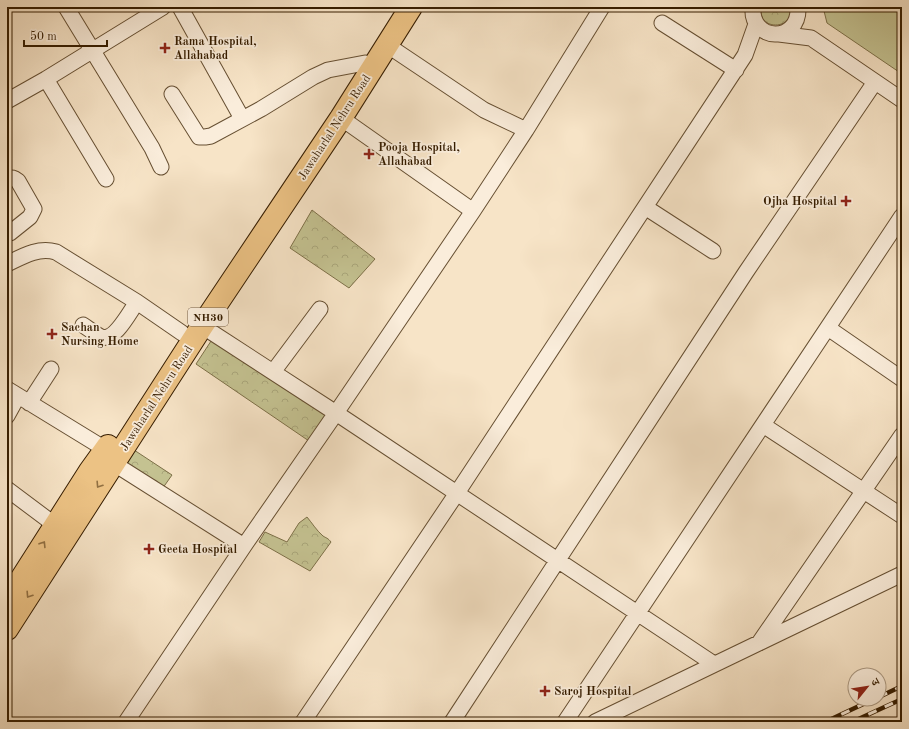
<svg xmlns="http://www.w3.org/2000/svg" width="909" height="729" font-family="'Old Standard TT','Noto Serif Devanagari',serif">
	<defs>
		<pattern id="park-crowns" width="20" height="18" patternUnits="userSpaceOnUse"><rect width="20" height="18" fill="#c4c291"/><path d="M2 6a3 3 0 1 1 6 0M12 15a3 3 0 1 1 6 0" fill="none" stroke="#a9a67b"/></pattern>
	</defs>
	<rect width="100%" height="100%" fill="#f7e4c7"/>
	<filter id="stains"><feTurbulence type="fractalNoise" baseFrequency=".005" numOctaves="4"/><feColorMatrix values="0 0 0 0 .2 0 0 0 0 .09 0 0 0 0 .02 0 0 0 .5 -.17"/></filter>
	<radialGradient id="worn" r=".72"><stop offset=".6" stop-color="#630" stop-opacity="0"/><stop offset="1" stop-color="#630" stop-opacity=".3"/></radialGradient>
	<!-- park -->
	<path fill="url(#park-crowns)" stroke="#7d7048" d="M760 7H791C791 10 791 14 790 16 785 28 766 28 761 16 760 14 760 10 760 7Z
		M312 210 375 259 349 288 290 248Z
		M215 335 328 412 309 441 196 364Z
		M131 448 172 475 160 492 120 464Z
		M307 517C312 523 317 531 323 536 326 538 328 538 331 542L310 571 259 542 265 532 287 542 299 523Z"/>
	<!-- pitch -->
	<path fill="#c4c291" stroke="#7d7048" d="M823 7H902V74L827 23Z"/>
	<g fill="none" stroke-linecap="round" stroke-linejoin="round">
		<!-- minor casing -->
		<g stroke="#664f32" stroke-width="17">
			<path id="minor" d="M66 7 152 148 161 167
				M180 7 239 113
				M753 7C750 42 800 44 798 7
				M662 23 736 70
				M779 34 811 38 902 100
				M387 45 484 110 526 130
				M46 79 106 179
				M172 94 199 137H205L211 136 261 109 313 77 328 70 365 63
				M7 101 46 79 163 7
				M341 118 473 211
				M7 179C12 177 14 178 18 181L34 209 30 217 10 233 7 234
				M645 207 713 251
				M7 264C23 256 38 247 56 252L137 302 182 333
				M83 325C89 329 95 334 101 337 115 342 130 311 137 302
				M202 326 336 413 714 664
				M828 328 902 379
				M273 372 320 309
				M7 389 105 449
				M29 403 51 369
				M7 416 18 396
				M763 425 902 516
				M113 463 244 546
				M7 489 55 525
				M759 643 902 435
				M126 722 244 546 336 413 473 211 526 130 602 7
				M303 722 457 493 745 55 756 24
				M452 722 746 272 875 82
				M565 722 902 216
				M595 722 902 574"/>
		</g>
		<!-- highway casing -->
		<g stroke="#361d00" stroke-width="24">
			<path id="highway" d="M11 595 90 471 108 446
				M7 629 202 326 341 118 411 7"/>
		</g>
		<!-- minor -->
		<use href="#minor" stroke="#faeddb" stroke-width="15"/>
		<!-- highway -->
		<use href="#highway" stroke="#ecc284" stroke-width="22"/>
		<!-- rail casing -->
		<g stroke="#361d00" stroke-width="4.5">
			<path id="rail" d="M879 697 902 686
				M825 722 874 699
				M852 722 902 699"/>
		</g>
		<!-- rail -->
		<use href="#rail" stroke="#faeddb" stroke-width="3" stroke-dasharray="9" stroke-linecap="butt"/>
	</g>
	<!-- one-way arrows -->
	<defs><path id="oneway-chevron" d="M-2-3.5L2.5 0L-2 3.5" fill="none" stroke-width="1.6" stroke-linecap="round" stroke-linejoin="round"/></defs>
	<g stroke="#917042">
		<use href="#oneway-chevron" transform="translate(99 485) rotate(123)"/>
		<use href="#oneway-chevron" transform="translate(43 544) rotate(-58)"/>
		<use href="#oneway-chevron" transform="translate(29 595) rotate(123)"/>
	</g>
	<!-- markers -->
	<g fill="#8f2418" stroke="#faeddb" stroke-width="1.5">
		<path d="M163 42h4v4h4v4h-4v4h-4v-4h-4v-4h4z"/>
		<path d="M367 148h4v4h4v4h-4v4h-4v-4h-4v-4h4z"/>
		<path d="M844 195h4v4h4v4h-4v4h-4v-4h-4v-4h4z"/>
		<path d="M50 328h4v4h4v4h-4v4h-4v-4h-4v-4h4z"/>
		<path d="M147 543h4v4h4v4h-4v4h-4v-4h-4v-4h4z"/>
		<path d="M543 685h4v4h4v4h-4v4h-4v-4h-4v-4h4z"/>
	</g>
	<g text-anchor="middle" stroke-width="3.5" stroke-linejoin="round" paint-order="stroke">
		<!-- shield labels -->
		<rect fill="#faeddb" stroke="#715b42" stroke-width="1" x="188" y="308" width="40" height="18" rx="3"/>
		<g font-size="11" font-weight="bold" fill="#361d00">
			<text x="208" y="321">NH30</text>
		</g>
		<!-- poi labels -->
		<g font-size="12" font-weight="bold" fill="#361d00" stroke="#faeddb" text-anchor="start">
			<text x="174" y="45">Rama Hospital,<tspan x="174" dy="14">Allahabad</tspan></text>
			<text x="378" y="151">Pooja Hospital,<tspan x="378" dy="14">Allahabad</tspan></text>
			<text x="837" y="205" text-anchor="end">Ojha Hospital</text>
			<text x="61" y="331">Sachan<tspan x="61" dy="14">Nursing Home</tspan></text>
			<text x="158" y="553">Geeta Hospital</text>
			<text x="554" y="695">Saroj Hospital</text>
		</g>
		<!-- street labels -->
		<g font-size="12" fill="#361d00" stroke="#faeddb">
			<text transform="translate(334 127) rotate(-57)" y="4">Jawaharlal Nehru Road</text>
			<text transform="translate(156 398) rotate(-57)" y="4">Jawaharlal Nehru Road</text>
		</g>
	</g>
	<!-- margin -->
	<rect width="909" height="729" fill="none" stroke="#f7e4c7" stroke-width="24"/>
	<rect x="8" y="8" width="893" height="713" fill="none" stroke="#361d00" stroke-width="2"/>
	<rect x="12" y="12" width="885" height="705" fill="none" stroke="#361d00"/>
	<!-- north arrow -->
	<g transform="translate(867 687) rotate(60)"><circle r="19" fill="#faeddb" stroke="#ac9a83"/>
	<path d="M0-3L7 15L0 10L-7 15Z" fill="#8f2418"/>
	<text y="-6" font-size="11" font-weight="bold" text-anchor="middle" fill="#361d00">उ</text>
	</g>
	<!-- scale -->
	<path d="M24 40v6h83v-6" fill="none" stroke="#361d00" stroke-width="2"/>
	<text x="30" y="40" font-size="12" fill="#361d00" stroke="#faeddb" stroke-width="3" paint-order="stroke">50 m</text>
	<rect width="100%" height="100%" filter="url(#stains)"/>
	<rect width="100%" height="100%" fill="url(#worn)"/>
</svg>
